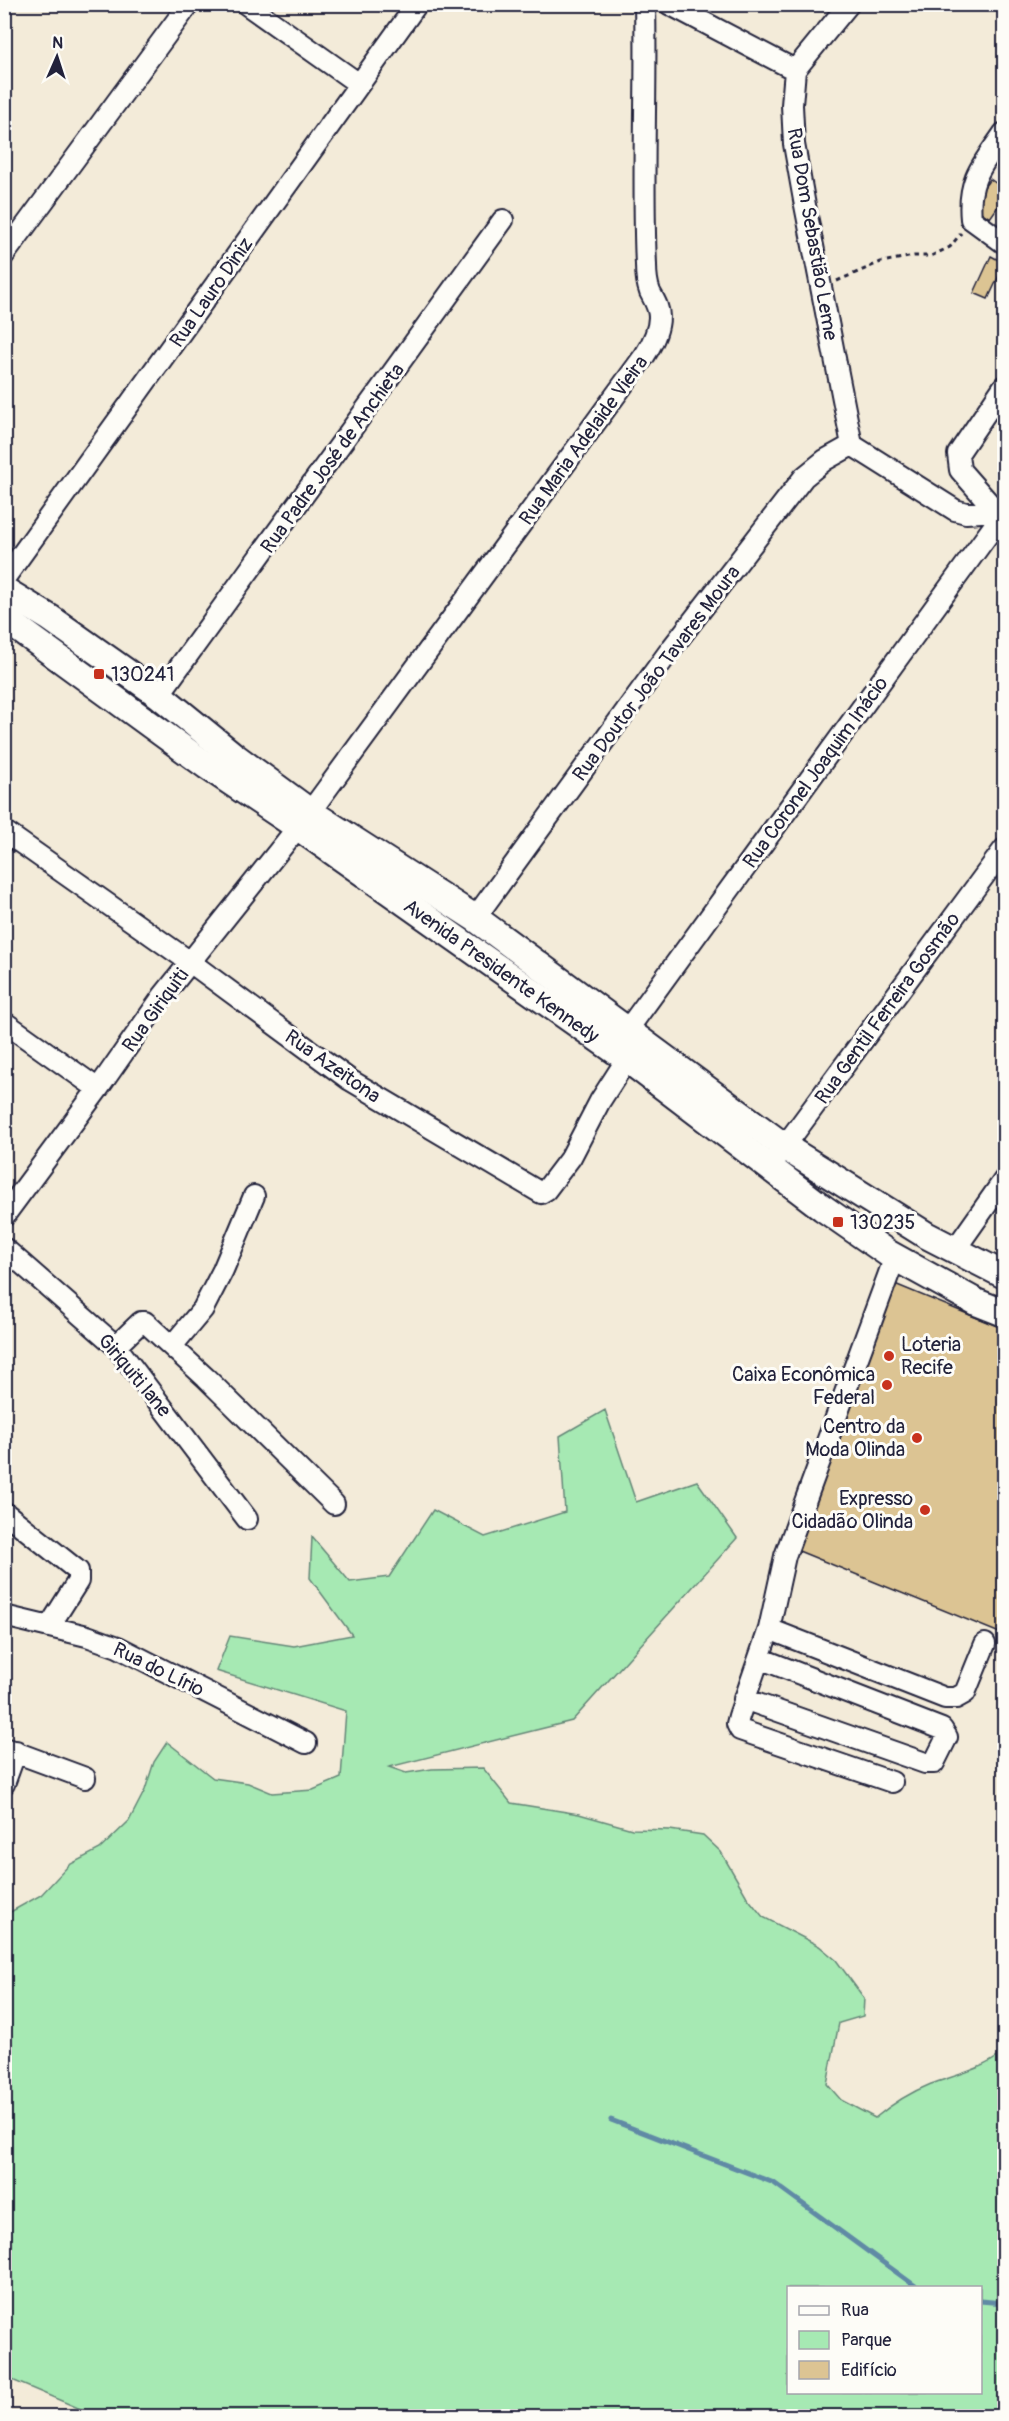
<svg xmlns="http://www.w3.org/2000/svg" width="1009" height="2421" font-family="Pangolin,sans-serif">
	<rect width="100%" height="100%" fill="#f3ebd9"/>
	<filter id="ink" filterUnits="userSpaceOnUse"><feTurbulence type="fractalNoise" baseFrequency=".0167" numOctaves="2"/><feDisplacementMap in="SourceGraphic" scale="12" xChannelSelector="R" yChannelSelector="G"/><feConvolveMatrix kernelMatrix="1 2 1 2 8 2 1 2 1" color-interpolation-filters="sRGB"/></filter>
	<g filter="url(#ink)">
		<!-- green -->
		<path fill="#a6e9b3" stroke="#648677" stroke-width="1.5" fill-rule="evenodd" d="M605 1410 636 1502 697 1481 737 1538 572 1721 389 1767 406 1773 432 1769 483 1768 511 1803 579 1814 632 1829 670 1830 703 1835 721 1852 747 1897 763 1917 819 1946 836 1960 864 1998 863 2016 839 2023 827 2084 841 2100 875 2118C892 2104 911 2092 931 2084 956 2075 984 2069 1004 2052V2416H97L5 2377V1915L41 1895 69 1865 100 1849 129 1821 145 1790 154 1762 167 1742 213 1778 248 1783 272 1793 313 1790 341 1778 346 1711 216 1671 230 1636 294 1646 352 1635 310 1578 312 1537 350 1582 389 1577 433 1510 485 1537 565 1512 560 1436ZM788 2288H980V2392H788Z"/>
		<g fill="none" stroke-linecap="round" stroke-linejoin="round">
			<!-- stream -->
			<path stroke="#608aa5" stroke-width="5" d="M611 2120 774 2183 918 2288
				M980 2301 1004 2303"/>
		</g>
		<!-- building -->
		<path fill="#dcc493" stroke="#22223b" stroke-width="1.5" d="M990 179 1004 189V198L990 218 971 205Z
			M991 256 1004 263V265L988 299 974 293Z
			M890 1282 1004 1329V1627L1002 1634 789 1547Z"/>
		<g fill="none" stroke-linecap="round" stroke-linejoin="round">
			<!-- minor casing -->
			<g stroke="#22223b" stroke-width="24">
				<path id="minor" d="M246 4 359 84
					M669 4 795 70
					M849 4 795 70 792 105 794 144 804 200 852 445
					M1004 133C983 164 967 179 971 219L1004 243
					M4 255 189 4
					M852 445 955 510 966 513 996 511 1004 517
					M996 511 960 470 958 454 1004 386
					M4 579 417 4
					M159 695 503 220
					M310 812 645 355C652 344 659 331 659 317 659 307 654 300 650 292 647 284 646 273 646 265 642 178 647 91 645 4
					M4 831 190 962 350 1080 541 1193 546 1190 571 1157 600 1101 627 1059
					M475 918 671 649 804 477 825 460 852 445
					M4 1022 98 1089
					M628 1029 1002 515
					M776 1158 1004 849
					M4 1216 98 1089 163 996 298 827
					M4 1248 116 1346 247 1519
					M954 1251 1004 1180
					M116 1346 141 1322H145L206 1378 334 1504
					M172 1346 203 1309 223 1270 254 1196
					M4 1512 78 1571V1581L49 1627
					M4 1616 87 1636 118 1647 306 1743
					M769 1629 945 1698H956L965 1693 985 1644
					M744 1699 925 1763H934L947 1737 942 1729 759 1658
					M4 1748 85 1778
					M892 1782 740 1730 737 1724 739 1716 769 1629 785 1556 895 1257
					M4 1784 16 1751"/>
			</g>
			<!-- major casing -->
			<g stroke="#22223b" stroke-width="30">
				<g id="major">
					<path d="M4 590 50 618 159 695 234 756 310 812 475 918 785 1147 926 1235 1004 1275"/>
					<path id="s1" d="M4 618 207 766 298 827 627 1059 823 1208 889 1254 976 1302 1004 1313"/>
				</g>
			</g>
			<!-- path -->
			<path stroke="#22223b" stroke-width="3" stroke-dasharray="4.5 4.5" stroke-linecap="butt" d="M837 281 881 262 914 256H931L950 247 961 233"/>
			<!-- minor -->
			<use href="#minor" stroke="#fdfcf7" stroke-width="20"/>
			<!-- major -->
			<use href="#major" stroke="#fdfcf7" stroke-width="26"/>
		</g>
	</g>
	<!-- markers -->
	<g fill="#c8321e" stroke="#fdfcf7" stroke-width="2">
		<rect x="93" y="668" width="12" height="12" rx="3"/>
		<rect x="832" y="1216" width="12" height="12" rx="3"/>
		<circle cx="889" cy="1356" r="6"/>
		<circle cx="887" cy="1385" r="6"/>
		<circle cx="917" cy="1438" r="6"/>
		<circle cx="925" cy="1510" r="6"/>
	</g>
	<g text-anchor="middle" stroke-width="6" stroke-linejoin="round" paint-order="stroke">
		<!-- street labels -->
		<g font-size="20" fill="#22223b" stroke="#fdfcf7">
			<text transform="translate(813 234) rotate(80)" y="7">Rua Dom Sebastião Leme</text>
			<text transform="translate(211 292) rotate(-55)" y="7">Rua Lauro Diniz</text>
			<text transform="translate(583 440) rotate(-54)" y="7">Rua Maria Adelaide Vieira</text>
			<text transform="translate(332 458) rotate(-54)" y="7">Rua Padre José de Anchieta</text>
			<text transform="translate(656 673) rotate(-53)" y="7">Rua Doutor João Tavares Moura</text>
			<text transform="translate(815 772) rotate(-54)" y="7">Rua Coronel Joaquim Inácio</text>
			<text dy="7" stroke="none"><textPath href="#s1" startOffset="610">Avenida Presidente Kennedy</textPath></text>
			<text transform="translate(887 1008) rotate(-54)" y="7">Rua Gentil Ferreira Gosmão</text>
			<text transform="translate(155 1010) rotate(-54)" y="7">Rua Giriquiti</text>
			<text transform="translate(333 1066) rotate(35)" y="7">Rua Azeitona</text>
			<text transform="translate(135 1375) rotate(50)" y="7">Giriquiti lane</text>
			<text transform="translate(159 1669) rotate(26)" y="7">Rua do Lírio</text>
		</g>
		<!-- poi labels -->
		<g font-size="20" fill="#22223b" stroke="#fdfcf7" text-anchor="start">
			<text x="111" y="681">130241</text>
			<text x="850" y="1229">130235</text>
			<text x="901" y="1351">Loteria<tspan x="901" dy="23">Recife</tspan></text>
			<text x="875" y="1381" text-anchor="end">Caixa Econômica<tspan x="875" dy="23">Federal</tspan></text>
			<text x="905" y="1433" text-anchor="end">Centro da<tspan x="905" dy="23">Moda Olinda</tspan></text>
			<text x="913" y="1505" text-anchor="end">Expresso<tspan x="913" dy="23">Cidadão Olinda</tspan></text>
		</g>
	</g>
	<!-- margin -->
	<rect width="1009" height="2421" fill="none" stroke="#fdfcf7" stroke-width="24"/>
	<rect x="12" y="12" width="985" height="2397" fill="none" stroke="#22223b" stroke-width="2" filter="url(#ink)"/>
	<!-- legend -->
	<rect x="787" y="2286" width="195" height="108" fill="#fdfcf7" stroke="#a5a5ac" stroke-width="1.5"/>
	<rect x="799" y="2306" width="30" height="9" fill="#fdfcf7" stroke="#a5a5ac" stroke-width="1.5"/>
	<text x="841" y="2316" font-size="18" fill="#22223b">Rua</text>
	<rect x="799" y="2331" width="30" height="18" fill="#a6e9b3" stroke="#a5a5ac" stroke-width="1.5"/>
	<text x="841" y="2346" font-size="18" fill="#22223b">Parque</text>
	<rect x="799" y="2361" width="30" height="18" fill="#dcc493" stroke="#a5a5ac" stroke-width="1.5"/>
	<text x="841" y="2376" font-size="18" fill="#22223b">Edifício</text>
	<!-- north arrow -->
	<g transform="translate(57 57) rotate(3)" stroke="#fdfcf7" stroke-width="4.5" paint-order="stroke">
	<path d="M0-4.5L10 22L0 15L-10 22Z" fill="#22223b"/>
	<text y="-9" font-size="16" font-weight="bold" text-anchor="middle" fill="#22223b">N</text>
	</g>
</svg>
